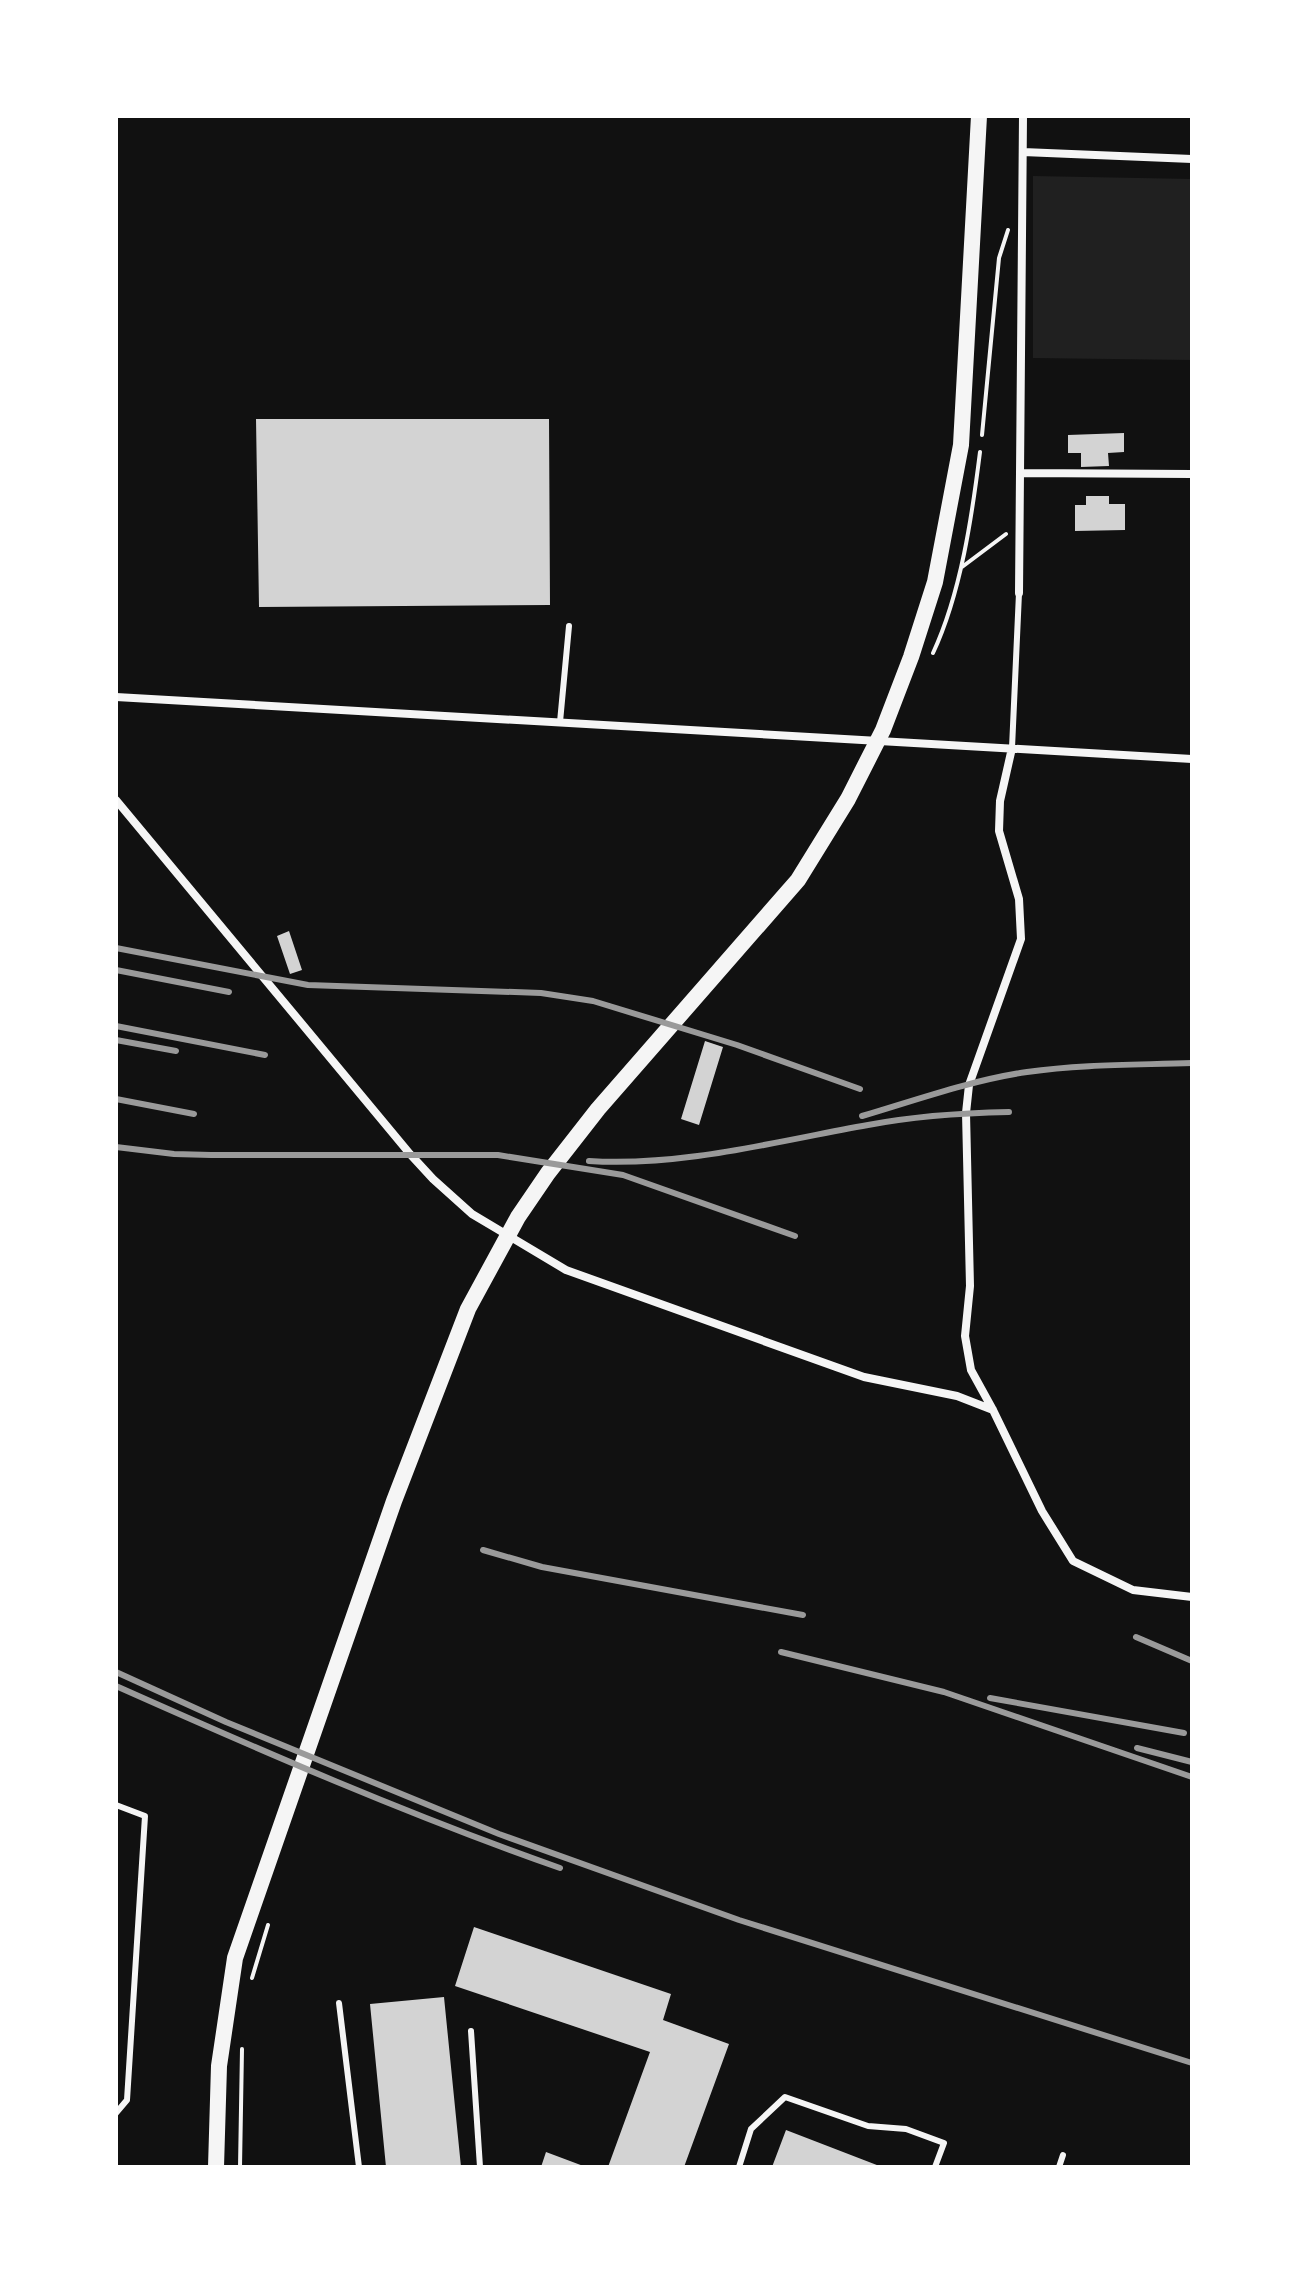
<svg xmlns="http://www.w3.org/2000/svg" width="1308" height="2283" font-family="Signika,sans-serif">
	<rect width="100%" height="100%" fill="#111"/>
	<!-- green -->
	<path fill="#202020" d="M1033 176 1192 179V360L1033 358Z"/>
	<!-- building -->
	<path fill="#d3d3d3" d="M256 419H549L550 605 259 607Z
		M1124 433V452L1108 453 1109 466 1081 467V453H1068V435Z
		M1086 496H1109V504H1125V530L1075 531V505H1086Z
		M289 931 302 970 290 974 277 936Z
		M705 1041 723 1047 699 1125 681 1119Z
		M474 1927 671 1994 663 2020 729 2044 684 2167H608L650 2052 455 1986Z
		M444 1997 461 2167H386L370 2004Z
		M786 2130 882 2167H772Z
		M546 2152 586 2167H541Z"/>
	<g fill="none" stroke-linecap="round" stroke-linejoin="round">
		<!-- path -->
		<path stroke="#f5f5f5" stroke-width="4" d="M982 435 999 258 1008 230
			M962 567 1006 534
			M933 653C961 593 972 516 980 452
			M252 1978 268 1925
			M240 2167 242 2049"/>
		<!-- service -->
		<path stroke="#f5f5f5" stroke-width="6" d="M560 722 569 626
			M1012 748 1019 593
			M116 1805 145 1816 127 2100 116 2113
			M339 2003 359 2167
			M471 2031 480 2167
			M739 2167 751 2129 785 2097 868 2126 906 2129 944 2143 935 2167
			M1059 2167 1063 2155"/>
		<!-- minor -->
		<path stroke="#f5f5f5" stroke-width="8" d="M1023 152 1192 159
			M1021 473 1192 474
			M1019 593 1023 116
			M116 697 1192 759
			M1012 748 1000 801 999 831 1019 899 1021 939 969 1085 966 1113 970 1286 965 1336 971 1370 993 1410 1042 1511 1073 1561 1133 1590 1192 1597
			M116 800 410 1154 433 1179 472 1214 566 1270 864 1377 957 1396 993 1410"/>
		<!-- secondary -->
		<path stroke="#f5f5f5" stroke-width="16" d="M216 2167 219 2066 235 1958 394 1501 468 1309 518 1217 548 1173 598 1109 798 880 848 799 883 730 911 657 935 582 961 445 979 116"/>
		<!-- rail -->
		<path stroke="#9a9a9a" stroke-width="6" d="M116 948 308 985 541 993 593 1001 737 1045 860 1089
			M116 970 229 992
			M116 1026 265 1055
			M116 1040 176 1051
			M116 1099 194 1114
			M862 1116C916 1100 972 1080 1027 1072 1082 1064 1137 1065 1192 1063
			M116 1147 174 1154 211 1155H498L623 1175 795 1236
			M589 1161C682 1167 777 1141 868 1125 915 1116 961 1113 1009 1112
			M483 1550 542 1567 803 1615
			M1136 1637 1192 1661
			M781 1652 944 1692 1192 1777
			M116 1672 226 1722 499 1834 739 1920 1192 2063
			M116 1686C262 1751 409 1815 560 1868
			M990 1698 1184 1733
			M1137 1748 1192 1762"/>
	</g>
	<!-- border -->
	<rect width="1308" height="2283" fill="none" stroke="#ffffff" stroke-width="236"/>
</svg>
